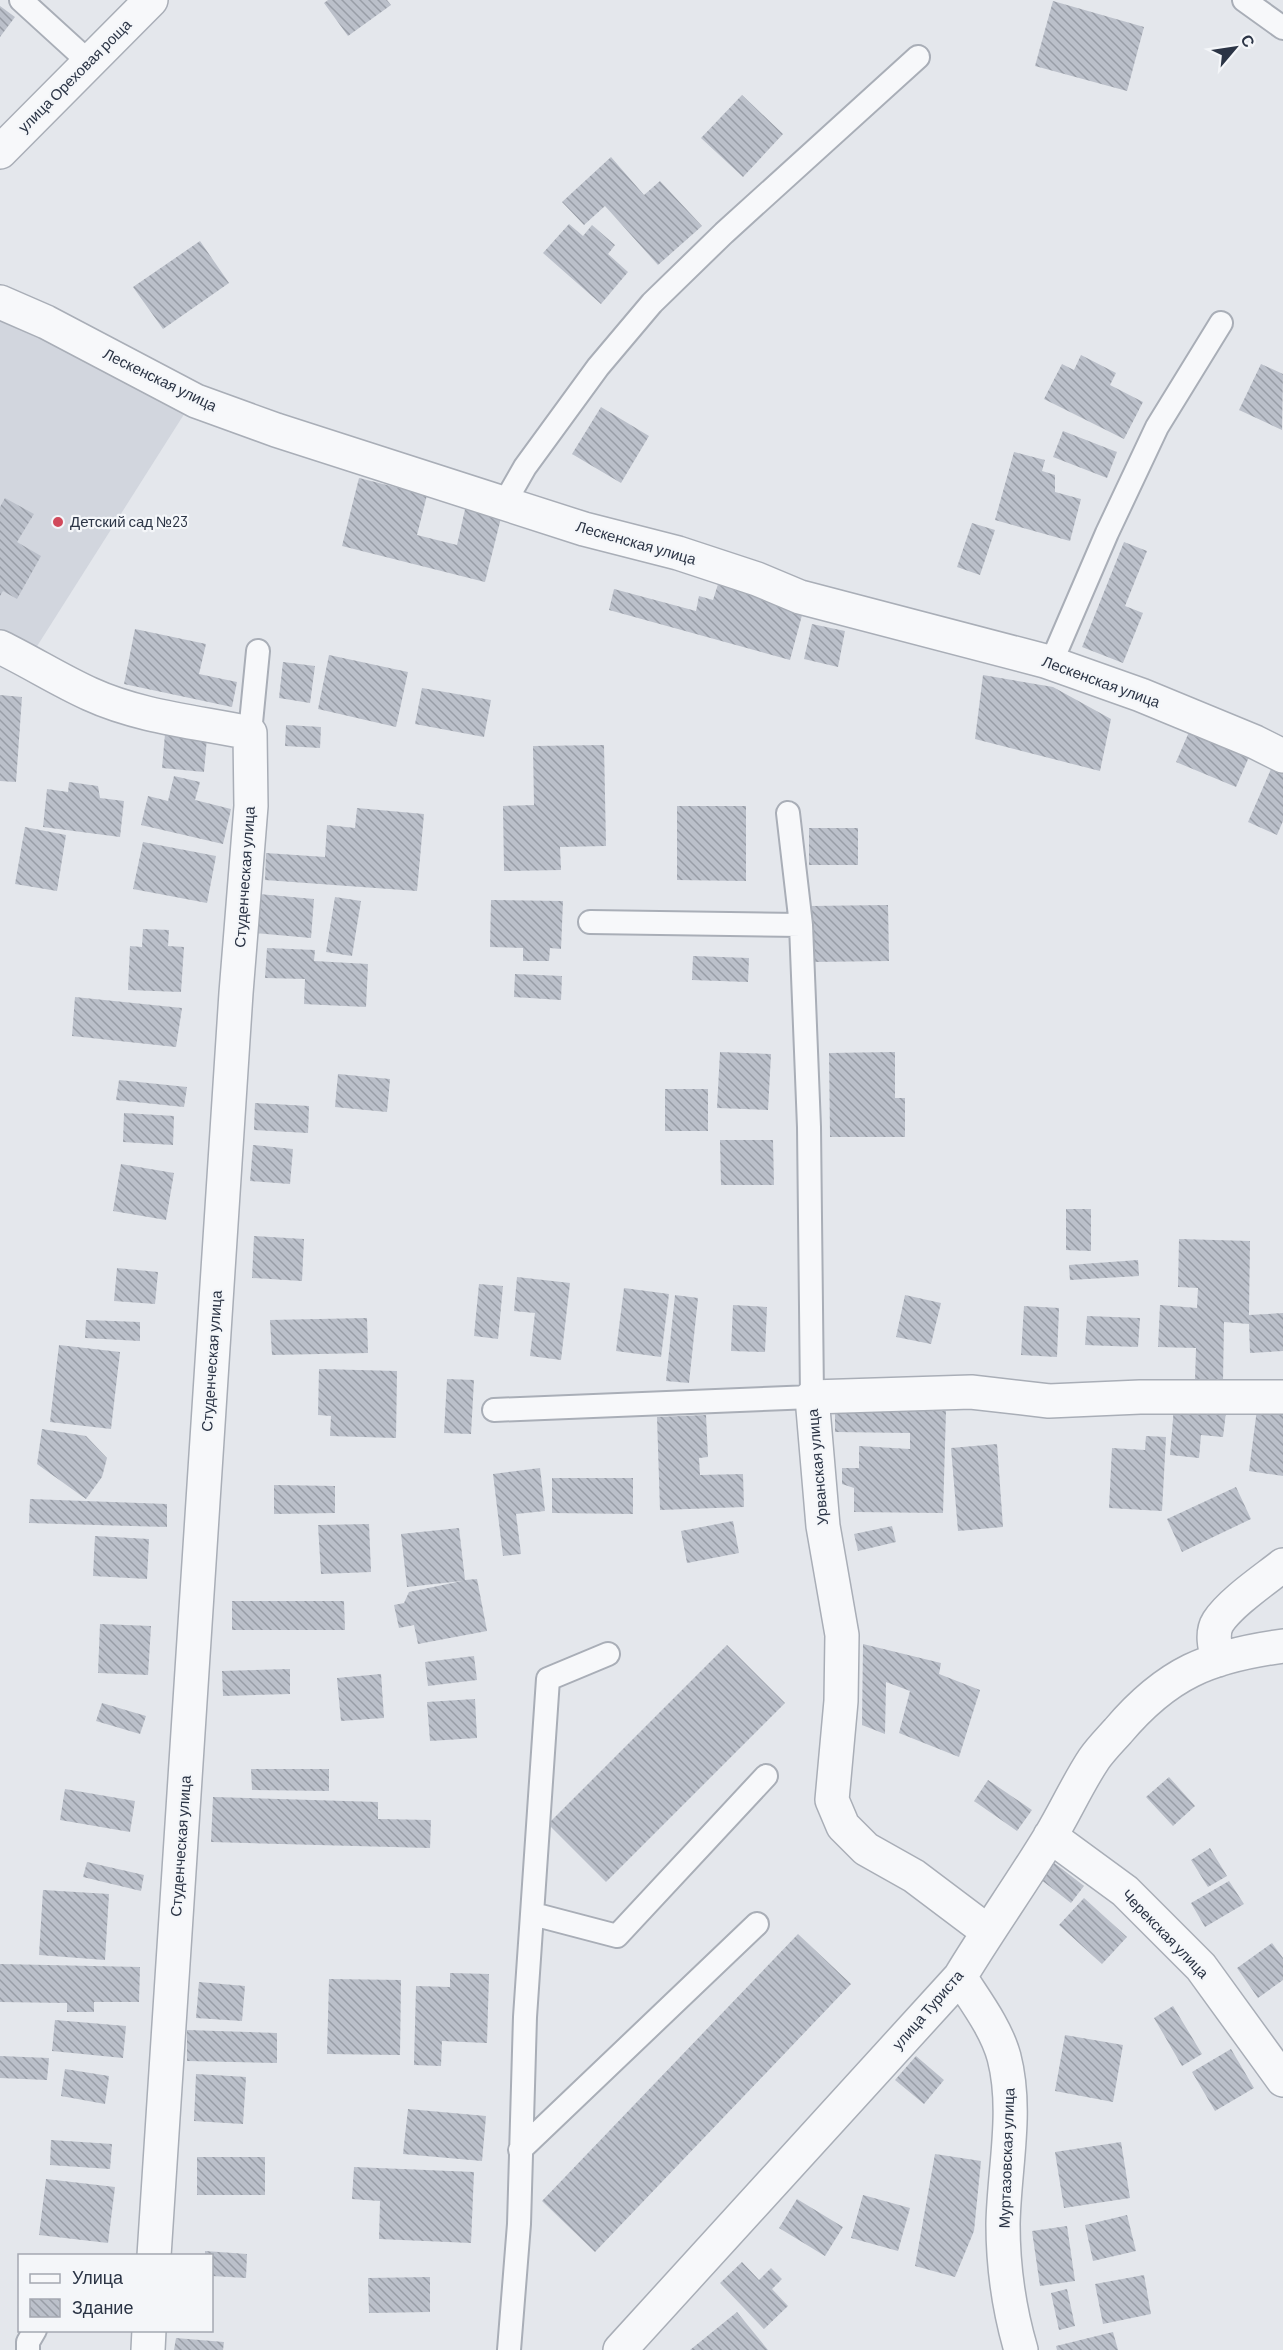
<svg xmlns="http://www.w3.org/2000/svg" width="1283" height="2350" font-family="Barlow,sans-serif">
	<defs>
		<pattern id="building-back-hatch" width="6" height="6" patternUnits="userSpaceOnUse" patternTransform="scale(1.5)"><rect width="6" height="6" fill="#bbc0ca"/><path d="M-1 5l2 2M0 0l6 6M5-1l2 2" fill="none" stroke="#989da6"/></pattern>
	</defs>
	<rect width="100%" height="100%" fill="#e4e7ec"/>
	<!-- built -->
	<path fill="#d2d6de" d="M0 309 188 408 34 651 0 636Z"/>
	<!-- building -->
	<path fill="url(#building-back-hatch)" d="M328 0H387L391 5 348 36 324 3Z
		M1053 1 1144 27 1127 91 1035 66Z
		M0 6 15 17 0 37Z
		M742 95 783 134 743 177 701 138Z
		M611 157 644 195 660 181 702 226 658 265 605 206 584 225 562 202Z
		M569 224 583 236 592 225 615 245 608 254 628 272 601 304 543 253Z
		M200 241 229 283 163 329 133 287Z
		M1081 355 1116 373 1110 385 1143 402 1124 439 1044 399 1062 364 1074 370Z
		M1261 364 1283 374 1282 430 1239 410Z
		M601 407 649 436 621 483 572 454Z
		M1063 431 1117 452 1107 478 1053 457Z
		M1014 452 1045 460 1042 471 1055 475V492L1081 499 1070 541 995 520Z
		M359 478 427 495 417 535 457 545 466 505 502 514 485 582 342 546Z
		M5 498 34 514 17 542 41 556 17 599 3 591 0 596V507Z
		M972 523 995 530 980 575 957 567Z
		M1124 542 1147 551 1125 606 1143 613 1123 663 1082 647Z
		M719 581 805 604 790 660 609 610 614 589 696 611 699 596 713 600Z
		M812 624 845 631 838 667 804 659Z
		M135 629 206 644 199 674 237 682 232 707 124 684Z
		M329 655 408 672 396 727 318 709Z
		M283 662 315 666 310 703 279 698Z
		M983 675 1053 687 1111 719 1100 771 975 739Z
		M422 688 491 700 484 737 415 724Z
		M0 695 22 697 16 782 0 781Z
		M286 725 321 727 320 748 285 746Z
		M1189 732 1249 757 1236 787 1176 762Z
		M165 734 207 738 204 772 162 768Z
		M604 745 606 846 560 847 561 870 504 871 503 806 534 805 533 746Z
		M1271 769 1283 774V821L1277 835 1248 822Z
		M174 776 200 782 195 800 231 809 223 844 141 825 148 796 168 801Z
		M69 782 98 786 100 798 124 801 120 837 43 827 47 789 68 792Z
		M677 806H746V881L677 880Z
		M357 808 424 814 417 891 265 880 266 853 325 857 327 825 355 828Z
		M25 827 66 835 57 891 15 884Z
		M809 828H858V865H809Z
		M143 842 216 856 207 903 133 889Z
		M259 894 314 899 311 938 255 933Z
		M335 897 361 901 352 956 326 952Z
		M491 900 563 901 561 949 550 948 549 961H523V948L490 947Z
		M888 905 889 961 812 962 811 906Z
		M143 929 169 930 168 946 184 947 181 992 128 990 130 946 142 947Z
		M267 948 315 950 314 961 368 964 366 1007 304 1004 305 979 265 978Z
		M693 956 749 958 748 982 692 980Z
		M515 974 562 976 561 1000 514 997Z
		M75 997 182 1008 176 1047 72 1036Z
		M720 1052 771 1054 768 1110 717 1108Z
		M895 1052V1098H905V1137H830L829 1053Z
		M338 1074 390 1079 387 1112 335 1107Z
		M119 1080 187 1087 184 1107 116 1100Z
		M665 1089H708V1131H665Z
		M255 1103 309 1106 308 1133 254 1130Z
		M124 1113 174 1116 173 1145 123 1142Z
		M720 1140H773L774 1185H721Z
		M253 1145 293 1149 290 1184 250 1181Z
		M121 1164 174 1173 166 1220 113 1211Z
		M1066 1209H1091V1251L1066 1250Z
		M254 1236 304 1239 302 1281 252 1278Z
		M1179 1239 1250 1241 1249 1315 1283 1313V1351L1250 1353 1249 1324 1224 1322 1223 1381 1195 1380 1196 1348 1158 1347 1160 1305 1197 1308 1198 1288 1178 1287Z
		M1138 1260 1139 1276 1070 1280 1069 1265Z
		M117 1268 158 1272 155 1304 114 1301Z
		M517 1277 570 1283 561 1360 530 1356 535 1313 514 1311Z
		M479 1284 503 1286 498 1339 474 1336Z
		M624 1288 669 1294 661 1357 616 1351Z
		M675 1295 698 1298 689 1383 666 1381Z
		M905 1295 941 1303 931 1344 896 1337Z
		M733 1305 767 1307 765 1352 731 1351Z
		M1024 1306 1059 1308 1057 1357 1021 1355Z
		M1087 1316 1140 1318 1138 1347 1085 1345Z
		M367 1318 368 1353 272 1355 270 1320Z
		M86 1320 140 1322V1341L85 1338Z
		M59 1345 120 1352 111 1429 50 1422Z
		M319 1369 397 1371 396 1438 330 1436 331 1416 318 1415Z
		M447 1379 474 1380 471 1434 444 1433Z
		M1174 1407 1226 1412 1223 1437 1201 1435 1199 1458 1170 1455Z
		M1257 1409 1283 1412V1476L1249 1471Z
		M835 1410 946 1411 943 1513 854 1512V1488L842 1484V1468H859V1446L910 1449V1433L835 1432Z
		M706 1415 708 1457 699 1458 700 1475 743 1474 744 1507 660 1510 657 1417Z
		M42 1429 86 1436 107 1458 102 1477 86 1499 37 1464Z
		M1146 1436 1166 1437 1162 1511 1109 1508 1112 1448 1145 1450Z
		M997 1444 1003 1527 958 1531 951 1448Z
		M540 1468 545 1511 516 1514 521 1554 503 1556 493 1474Z
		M552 1478H633V1514L552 1513Z
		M274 1485 335 1486V1513L274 1514Z
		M1236 1487 1251 1519 1182 1552 1167 1519Z
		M30 1499 167 1504V1527L29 1523Z
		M733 1521 739 1553 687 1563 681 1531Z
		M369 1524 371 1572 321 1574 318 1525Z
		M892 1526 896 1542 858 1551 854 1534Z
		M459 1528 465 1580 477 1579 487 1631 418 1644 414 1625 399 1628 394 1605 404 1603 409 1592 462 1581 407 1587 401 1534Z
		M95 1536 149 1539 147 1579 93 1576Z
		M232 1601H344L345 1630H232Z
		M100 1624 151 1626 148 1675 98 1673Z
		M863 1644 941 1663 939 1674 980 1690 959 1757 899 1733 910 1691 886 1682 885 1734 862 1725Z
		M727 1645 785 1703 606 1882 548 1824Z
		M474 1656 477 1680 428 1686 425 1662Z
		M290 1669V1694L223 1696 222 1671Z
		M381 1674 384 1718 341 1721 337 1678Z
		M475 1699 477 1738 430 1741 427 1702Z
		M102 1703 146 1716 140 1734 96 1721Z
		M251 1769H329V1791L252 1790Z
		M1169 1777 1195 1806 1173 1826 1146 1797Z
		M988 1780 1032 1810 1017 1831 974 1801Z
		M65 1789 135 1801 130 1832 60 1820Z
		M213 1797 378 1802V1819L431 1820 430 1848 211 1842Z
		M1210 1848 1227 1876 1208 1887 1191 1860Z
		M87 1862 144 1875 141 1891 83 1877Z
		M1053 1862 1084 1886 1071 1903 1040 1879Z
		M1229 1881 1244 1904 1205 1927 1191 1903Z
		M43 1890 109 1894 105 1960 39 1955Z
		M1084 1898 1127 1937 1102 1964 1059 1925Z
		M798 1934 851 1984 595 2252 542 2201Z
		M1272 1943 1283 1958V1980L1258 1998 1237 1968Z
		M0 1964 140 1967 139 2002H94V2012H67V2003L0 2002Z
		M450 1973 489 1974 487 2043 442 2041 441 2066 414 2065 416 1986 450 1987Z
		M329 1979 401 1980 400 2055 327 2054Z
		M199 1982 245 1986 242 2021 196 2018Z
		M1173 2006 1202 2054 1182 2066 1154 2018Z
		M55 2020 126 2026 123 2058 52 2051Z
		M187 2030 277 2033V2063L187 2061Z
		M1065 2035 1123 2045 1113 2102 1055 2091Z
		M1231 2049 1254 2088 1215 2111 1192 2072Z
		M0 2056 49 2058 47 2080 0 2078Z
		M916 2056 944 2080 924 2104 895 2080Z
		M65 2069 109 2076 105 2104 61 2096Z
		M196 2074 246 2077 243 2124 194 2121Z
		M408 2109 486 2116 482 2161 403 2154Z
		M51 2140 112 2144 110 2169 50 2165Z
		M1121 2142 1130 2198 1064 2208 1055 2152Z
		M935 2154 981 2161 974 2231 955 2277 915 2266Z
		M197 2157H265V2195H197Z
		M354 2167 474 2172 471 2243 379 2239 380 2201 352 2199Z
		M46 2179 115 2187 108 2243 39 2235Z
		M863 2195 910 2208 898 2251 851 2238Z
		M797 2199 843 2227 825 2256 779 2228Z
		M1127 2215 1136 2251 1093 2261 1085 2225Z
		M1067 2226 1075 2281 1040 2286 1032 2231Z
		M205 2251 247 2254 246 2278 212 2276V2256H205Z
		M742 2262 759 2280 771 2268 782 2279 772 2289 788 2306 764 2329 720 2283Z
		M1144 2275 1151 2314 1103 2324 1095 2284Z
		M430 2277V2312L369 2313 368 2278Z
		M1067 2289 1075 2326 1059 2330 1051 2293Z
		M737 2312 768 2350H690Z
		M1113 2332 1118 2350H1057L1056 2346Z
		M176 2338 224 2342 223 2350H174Z"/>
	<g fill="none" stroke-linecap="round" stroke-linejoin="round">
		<!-- service casing -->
		<g stroke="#a9aeb7" stroke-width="26">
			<path id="service" d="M21 0 89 62
				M1244 0 1283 28
				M505 502 525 467 598 367 652 303 724 233 918 57
				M1051 663 1107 533 1157 427 1221 323
				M250 733 258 651
				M788 813 801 925
				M494 1410 812 1397 809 1127 801 925 590 922
				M533 1914 617 1936 766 1776
				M520 2150 757 1924
				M28 2350V2342L35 2330
				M509 2350 519 2224 525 2017 548 1679 608 1654"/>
		</g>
		<!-- minor casing -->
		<g stroke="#a9aeb7" stroke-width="36">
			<path id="minor" d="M0 152 151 0
				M0 302 46 322 196 401 276 430 584 529 678 553 757 579 800 597 1045 661 1141 695 1255 742 1283 756
				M0 647C31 662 59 680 90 694 140 717 197 722 250 733L251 806 236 993 154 2256
				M1218 1660C1215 1648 1211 1633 1218 1622 1230 1603 1264 1580 1283 1565
				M1050 1836 1125 1891 1201 1967 1283 2080
				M987 1931 914 1876 866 1849 843 1826 832 1800 841 1701 842 1635 823 1526 812 1397 971 1392 1049 1401 1140 1397H1283
				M960 1977C976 2002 996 2028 1004 2057 1018 2111 1004 2169 1003 2224 1003 2268 1009 2309 1021 2350
				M148 2350 149 2330
				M620 2350 960 1977C989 1929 1022 1883 1051 1835 1066 1810 1078 1783 1094 1759 1101 1749 1110 1740 1118 1731 1167 1673 1209 1656 1283 1646"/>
		</g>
		<!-- service -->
		<use href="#service" stroke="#f7f8fa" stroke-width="22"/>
		<!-- minor -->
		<use href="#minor" stroke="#f7f8fa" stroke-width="33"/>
	</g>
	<!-- markers -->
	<circle fill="#d1495b" stroke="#f4f6f9" stroke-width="2" cx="58" cy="522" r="6"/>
	<g text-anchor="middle" stroke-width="4.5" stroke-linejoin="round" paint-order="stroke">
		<!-- street labels -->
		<g font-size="15" fill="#2b3445" stroke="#f4f6f9">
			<text transform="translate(75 76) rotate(-45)" y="5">улица Ореховая роща</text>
			<text transform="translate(160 380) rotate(26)" y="5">Лескенская улица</text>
			<text transform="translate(636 543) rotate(16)" y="5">Лескенская улица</text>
			<text transform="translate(1101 682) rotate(20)" y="5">Лескенская улица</text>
			<text transform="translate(245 877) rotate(-86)" y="5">Студенческая улица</text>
			<text transform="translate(212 1361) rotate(-86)" y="5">Студенческая улица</text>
			<text transform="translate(818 1467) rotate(-95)" y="5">Урванская улица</text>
			<text transform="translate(181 1846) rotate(-86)" y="5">Студенческая улица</text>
			<text transform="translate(1165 1934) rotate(46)" y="5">Черекская улица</text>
			<text transform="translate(928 2010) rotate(-49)" y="5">улица Туриста</text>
			<text transform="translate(1007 2158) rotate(-88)" y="5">Муртазовская улица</text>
		</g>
		<!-- poi labels -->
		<g font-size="15" fill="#2b3445" stroke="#f4f6f9" text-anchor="start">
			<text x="70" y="527">Детский сад №23</text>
		</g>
	</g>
	<!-- legend -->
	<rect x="18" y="2254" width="195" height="78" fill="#f4f6f9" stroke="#a4a8b1" stroke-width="1.5"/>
	<rect x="30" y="2274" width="30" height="9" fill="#f7f8fa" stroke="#a4a8b1" stroke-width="1.5"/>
	<text x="72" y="2284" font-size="18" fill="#2b3445">Улица</text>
	<rect x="30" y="2299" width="30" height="18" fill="url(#building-back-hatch)" stroke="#a4a8b1" stroke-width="1.5"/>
	<text x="72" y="2314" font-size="18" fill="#2b3445">Здание</text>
	<!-- north arrow -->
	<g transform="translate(1235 48) rotate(61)" stroke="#f4f6f9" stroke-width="4.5" paint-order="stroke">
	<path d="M0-4.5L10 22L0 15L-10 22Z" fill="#2b3445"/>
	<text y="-9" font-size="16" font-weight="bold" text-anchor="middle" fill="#2b3445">С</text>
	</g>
</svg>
